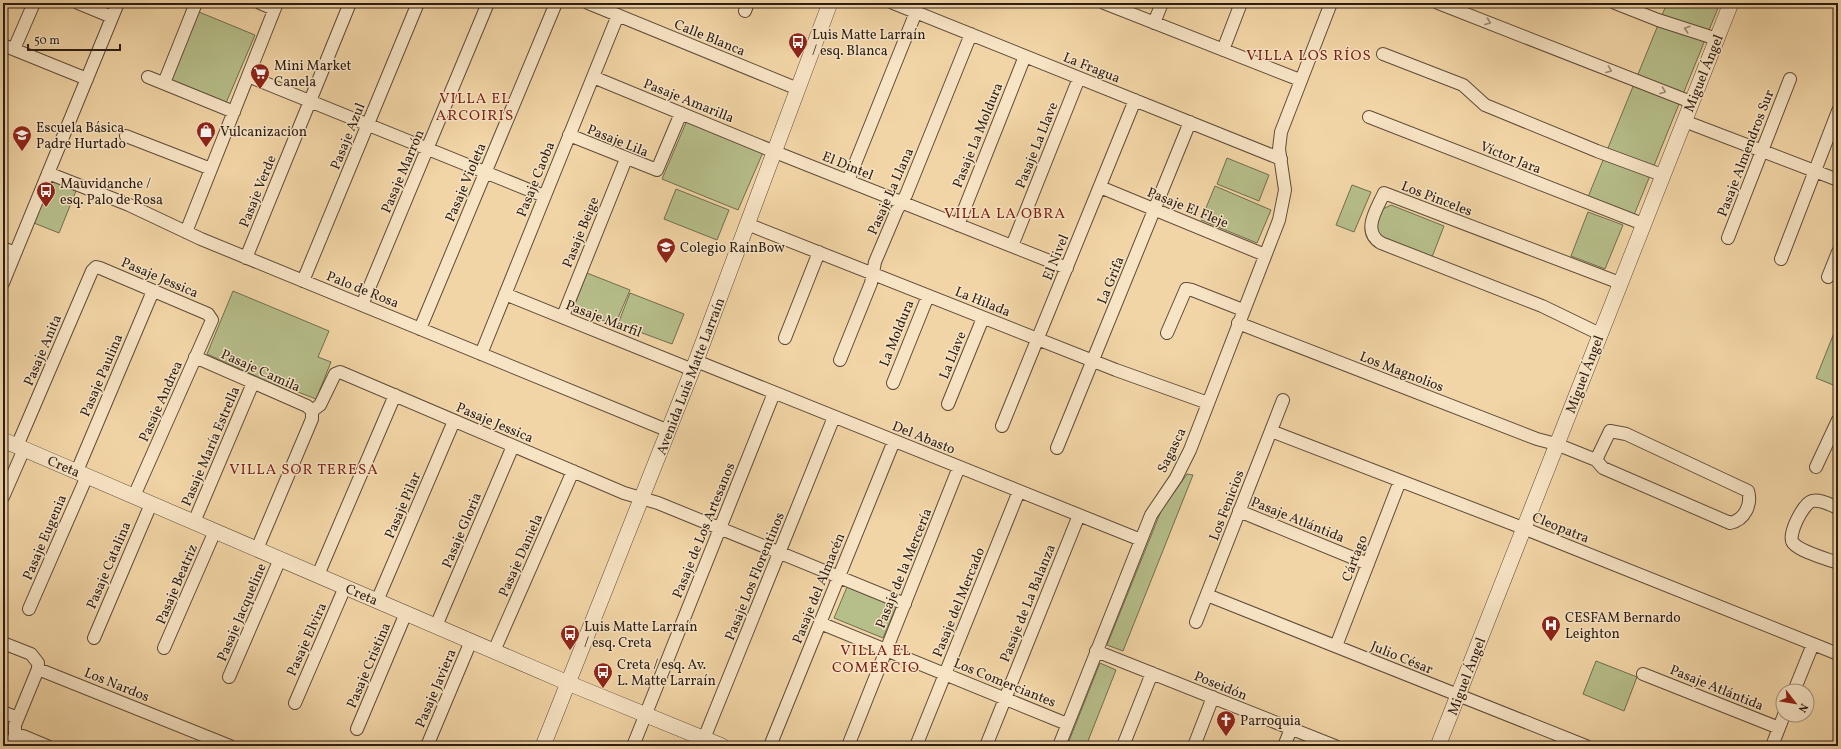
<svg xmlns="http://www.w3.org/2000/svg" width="1841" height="749" font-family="Vollkorn,serif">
	<rect width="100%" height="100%" fill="#f2d5a6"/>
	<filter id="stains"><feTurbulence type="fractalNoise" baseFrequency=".005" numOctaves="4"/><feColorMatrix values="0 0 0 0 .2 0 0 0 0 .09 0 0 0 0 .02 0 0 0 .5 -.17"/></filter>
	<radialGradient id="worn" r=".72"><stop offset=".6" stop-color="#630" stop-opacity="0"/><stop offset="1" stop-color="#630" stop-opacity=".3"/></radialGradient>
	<!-- green -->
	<path fill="#b6be8a" stroke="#716e50" d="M1667 3H1720L1634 215 1588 197Z
		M199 12 255 35 226 103 169 81 196 14 198 15Z
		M688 118 764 150 738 210 662 179Z
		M1227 158 1269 175 1259 201 1217 184Z
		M51 181 76 191 59 233 34 223Z
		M1352 185 1371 192 1354 232 1336 225Z
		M1215 186 1271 210 1257 243 1201 220Z
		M676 189 729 210 717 240 664 219Z
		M1391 205 1444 226 1432 257 1377 235 1375 226 1383 209Z
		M1588 212 1623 225 1605 269 1571 256Z
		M587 273 630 290 615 325 573 309Z
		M233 291 329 331 318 357 331 362 316 399 290 389 289 391 207 354Z
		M630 293 684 314 672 344 618 324Z
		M1838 323V387L1816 378Z
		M1187 474 1193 475 1123 651 1107 645 1161 511Z
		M847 587 896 607 883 638 834 618Z
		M1596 661 1637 677 1624 711 1583 694Z
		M1100 663 1116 670 1086 746H1067Z"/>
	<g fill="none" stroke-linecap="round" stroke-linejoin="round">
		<!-- minor casing -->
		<g stroke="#5e4b39" stroke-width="14">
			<path id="minor" d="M78 3 112 17
				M260 3 274 9
				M588 3 798 89
				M893 3 1281 159
				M1104 3 1300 80
				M1438 3 1691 102
				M1615 3 1658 20 1717 39
				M745 11 748 3
				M1154 23 1162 3
				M3 45 87 79
				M14 49 34 3
				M1223 50 1241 3
				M1383 54 1463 85 1485 105 1597 151 1662 175
				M248 76 544 196
				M148 77 234 112
				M593 77 775 152 1067 268
				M164 83 196 3
				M1369 117 1643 224
				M1684 121 1838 180
				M569 135 657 170 681 113
				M126 136 211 169
				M48 173 129 205 201 239 669 431
				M848 181 916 12
				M1100 187 1265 255
				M747 224 1116 370 1208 403
				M958 225 1025 56
				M186 232 277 3
				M1728 238 1790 79
				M1012 246 1079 78
				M3 248 15 253
				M246 258 350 3
				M1781 259 1838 111
				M1828 277 1838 252
				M303 281 418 3
				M3 283 118 3
				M505 294 693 370
				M362 305 488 3
				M563 316 626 159
				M1238 323 1537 439 1556 444 1596 460
				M420 329 556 3
				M1167 333 1186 289 1192 290 1243 310
				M1600 334 1542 306 1381 243C1361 231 1377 209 1384 193L1620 283
				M785 338 819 252
				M481 354 618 15
				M195 357 307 406 312 411
				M840 360 871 283 875 262 897 210 906 195 971 34
				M696 361 1141 540
				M893 383 928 296
				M948 404 983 318
				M312 411 320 405 335 374 340 372 624 493 658 503 905 604
				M1002 426 1135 100
				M1271 431 1523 528 1838 654
				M1610 431 1626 434 1748 491C1752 504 1745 520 1730 523L1603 468 1596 460Z
				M17 446 92 271 96 267 100 268 208 314 212 320 134 496
				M1057 448 1190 122
				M1816 467 1838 420
				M77 471 153 291
				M3 497 24 449
				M1838 508C1830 505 1821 499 1812 501 1803 504 1787 535 1793 543 1801 552 1827 559 1838 563
				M1239 511 1368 564
				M194 522 253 383
				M257 549 312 419V411
				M318 575 395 395
				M1207 595 1586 746
				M377 601 454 421
				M29 609 87 476
				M1196 622 1283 400
				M820 623 1067 724
				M436 626 513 446
				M94 638 151 504
				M3 643 31 654 38 663V669L15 725V736
				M1336 646 1400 481
				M164 648 215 531
				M494 651 573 471
				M1096 651 1335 746
				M38 669 230 746
				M1643 674 1779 728
				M229 677 280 559
				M1794 691 1813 644
				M295 703 345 587
				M3 712 17 718
				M357 729 406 613
				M15 736H23L47 746
				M9 746 15 736
				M427 746 471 641
				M633 746 774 393
				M701 746 834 417
				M770 746 894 441
				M848 746 959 467
				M916 746 1019 491
				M986 746 1079 515
				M1059 746 1151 515 1176 478 1190 450 1279 220 1285 190 1279 149 1281 132 1331 3
				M1123 746 1152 673
				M1194 746 1213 697
				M1284 746 1291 729
				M1772 746 1784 715"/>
		</g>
		<!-- tertiary casing -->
		<g stroke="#5e4b39" stroke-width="16">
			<path id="tertiary" d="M3 440 568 683 722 746
				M543 746 696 361 830 3
				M1438 746 1731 3"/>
		</g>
		<!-- minor -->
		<use href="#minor" stroke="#f7e4c5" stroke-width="12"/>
		<!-- tertiary -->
		<use href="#tertiary" stroke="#f7e4c5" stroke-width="15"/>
	</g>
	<!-- one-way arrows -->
	<defs><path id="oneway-chevron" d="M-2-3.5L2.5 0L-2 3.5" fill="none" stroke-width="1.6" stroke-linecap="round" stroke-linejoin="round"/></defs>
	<g stroke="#9c8a76">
		<use href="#oneway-chevron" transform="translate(1488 22) rotate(21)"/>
		<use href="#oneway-chevron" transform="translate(1687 29) rotate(-162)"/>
		<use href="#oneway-chevron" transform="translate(1609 70) rotate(21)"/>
		<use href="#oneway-chevron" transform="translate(1663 91) rotate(21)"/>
	</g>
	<!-- icons -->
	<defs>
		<g id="bus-pin" transform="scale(1)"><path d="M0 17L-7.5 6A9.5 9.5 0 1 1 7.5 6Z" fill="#8f2418" stroke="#f7e4c5"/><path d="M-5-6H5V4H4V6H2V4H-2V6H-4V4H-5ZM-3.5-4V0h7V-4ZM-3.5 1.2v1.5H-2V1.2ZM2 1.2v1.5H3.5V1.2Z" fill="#fff"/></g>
		<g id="supermarket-pin" transform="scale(1)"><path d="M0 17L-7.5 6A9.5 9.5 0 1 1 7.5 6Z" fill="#8f2418" stroke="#f7e4c5"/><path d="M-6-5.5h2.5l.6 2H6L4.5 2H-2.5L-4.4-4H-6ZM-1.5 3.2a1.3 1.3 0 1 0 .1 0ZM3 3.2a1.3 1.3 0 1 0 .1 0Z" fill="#fff"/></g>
		<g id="shop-pin" transform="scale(1)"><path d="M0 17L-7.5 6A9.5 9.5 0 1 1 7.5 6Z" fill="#8f2418" stroke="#f7e4c5"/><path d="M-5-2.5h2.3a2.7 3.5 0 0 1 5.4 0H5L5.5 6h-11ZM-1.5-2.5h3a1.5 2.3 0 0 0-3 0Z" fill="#fff"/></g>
		<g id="school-pin" transform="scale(1)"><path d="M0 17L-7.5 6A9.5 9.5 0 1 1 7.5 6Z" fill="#8f2418" stroke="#f7e4c5"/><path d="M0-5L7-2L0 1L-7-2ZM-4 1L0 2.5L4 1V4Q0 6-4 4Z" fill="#fff"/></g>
		<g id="hospital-pin" transform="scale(1)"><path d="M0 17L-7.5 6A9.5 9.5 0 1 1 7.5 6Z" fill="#8f2418" stroke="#f7e4c5"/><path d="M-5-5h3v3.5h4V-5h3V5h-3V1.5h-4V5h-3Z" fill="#fff"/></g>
		<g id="church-pin" transform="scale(1)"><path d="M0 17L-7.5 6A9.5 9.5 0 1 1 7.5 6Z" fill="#8f2418" stroke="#f7e4c5"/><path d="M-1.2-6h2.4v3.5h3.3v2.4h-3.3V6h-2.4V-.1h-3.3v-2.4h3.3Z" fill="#fff"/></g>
	</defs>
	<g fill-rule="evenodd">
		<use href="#bus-pin" x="798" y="42"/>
		<use href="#supermarket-pin" x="260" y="73"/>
		<use href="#shop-pin" x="206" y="131"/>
		<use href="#school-pin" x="22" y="135"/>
		<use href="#bus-pin" x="46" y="191"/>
		<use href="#school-pin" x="666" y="247"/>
		<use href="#hospital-pin" x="1551" y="625"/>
		<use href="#bus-pin" x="570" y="634"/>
		<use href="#bus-pin" x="603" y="672"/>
		<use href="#church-pin" x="1226" y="720"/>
	</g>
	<g text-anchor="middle" stroke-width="3" stroke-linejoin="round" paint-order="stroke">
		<!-- poi labels -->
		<g font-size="14" fill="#2c1d15" stroke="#f7e4c5" text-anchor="start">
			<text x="812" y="39">Luis Matte Larraín<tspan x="812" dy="16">/ esq. Blanca</tspan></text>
			<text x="274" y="70">Mini Market<tspan x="274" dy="16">Canela</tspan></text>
			<text x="36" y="132">Escuela Básica<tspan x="36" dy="16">Padre Hurtado</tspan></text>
			<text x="220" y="136">Vulcanizacion</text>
			<text x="60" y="188">Mauvidanche /<tspan x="60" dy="16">esq. Palo de Rosa</tspan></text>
			<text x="680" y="252">Colegio RainBow</text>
			<text x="1565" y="622">CESFAM Bernardo<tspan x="1565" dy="16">Leighton</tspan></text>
			<text x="584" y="631">Luis Matte Larraín<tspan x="584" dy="16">/ esq. Creta</tspan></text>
			<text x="617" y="669">Creta / esq. Av.<tspan x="617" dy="16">L. Matte Larraín</tspan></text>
			<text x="1240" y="725">Parroquia</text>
		</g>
		<!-- street labels -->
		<g font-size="14" fill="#2c1d15" stroke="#f7e4c5">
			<text transform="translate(710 37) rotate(22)" y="5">Calle Blanca</text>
			<text transform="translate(1092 67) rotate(22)" y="5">La Fragua</text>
			<text transform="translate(1703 73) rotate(-68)" y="5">Miguel Ángel</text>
			<text transform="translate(689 100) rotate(22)" y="5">Pasaje Amarilla</text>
			<text transform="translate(977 135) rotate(-68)" y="5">Pasaje La Moldura</text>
			<text transform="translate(347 136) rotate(-68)" y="5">Pasaje Azul</text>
			<text transform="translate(618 140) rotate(22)" y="5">Pasaje Lila</text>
			<text transform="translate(1036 145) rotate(-68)" y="5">Pasaje La Llave</text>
			<text transform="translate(1745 153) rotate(-69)" y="5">Pasaje Almendros Sur</text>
			<text transform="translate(1511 157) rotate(22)" y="5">Víctor Jara</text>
			<text transform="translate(848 165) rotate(22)" y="5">El Dintel</text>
			<text transform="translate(402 171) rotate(-67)" y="5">Pasaje Marrón</text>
			<text transform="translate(535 179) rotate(-68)" y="5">Pasaje Caoba</text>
			<text transform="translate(465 182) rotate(-67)" y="5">Pasaje Violeta</text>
			<text transform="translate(257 191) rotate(-68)" y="5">Pasaje Verde</text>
			<text transform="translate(890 191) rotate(-66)" y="5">Pasaje La Llana</text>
			<text transform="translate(1437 198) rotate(21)" y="5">Los Pinceles</text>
			<text transform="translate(1188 207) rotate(22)" y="5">Pasaje El Fleje</text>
			<text transform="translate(580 232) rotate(-68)" y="5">Pasaje Beige</text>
			<text transform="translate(1055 257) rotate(-68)" y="5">El Nivel</text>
			<text transform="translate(160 277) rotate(23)" y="5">Pasaje Jessica</text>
			<text transform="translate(1110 280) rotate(-68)" y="5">La Grifa</text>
			<text transform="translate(363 289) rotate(22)" y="5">Palo de Rosa</text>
			<text transform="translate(983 301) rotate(22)" y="5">La Hilada</text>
			<text transform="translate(604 318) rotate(21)" y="5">Pasaje Marfil</text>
			<text transform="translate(896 333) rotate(-68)" y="5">La Moldura</text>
			<text transform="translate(42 350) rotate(-67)" y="5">Pasaje Anita</text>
			<text transform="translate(952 355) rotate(-68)" y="5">La Llave</text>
			<text transform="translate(261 370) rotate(24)" y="5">Pasaje Camila</text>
			<text transform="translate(1402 371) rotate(21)" y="5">Los Magnolios</text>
			<text transform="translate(1584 374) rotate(-69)" y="5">Miguel Ángel</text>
			<text transform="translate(101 375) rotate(-67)" y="5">Pasaje Paulina</text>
			<text transform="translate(690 376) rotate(-69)" y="5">Avenida Luis Matte Larraín</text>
			<text transform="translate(160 401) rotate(-66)" y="5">Pasaje Andrea</text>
			<text transform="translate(495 422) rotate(23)" y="5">Pasaje Jessica</text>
			<text transform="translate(924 437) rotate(22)" y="5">Del Abasto</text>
			<text transform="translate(210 446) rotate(-67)" y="5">Pasaje María Estrella</text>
			<text transform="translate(1171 450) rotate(-64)" y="5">Sagasca</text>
			<text transform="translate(64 466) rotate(23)" y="5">Creta</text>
			<text transform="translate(402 505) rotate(-67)" y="5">Pasaje Pilar</text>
			<text transform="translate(1226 505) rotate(-69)" y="5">Los Fenicios</text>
			<text transform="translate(1298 519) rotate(22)" y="5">Pasaje Atlántida</text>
			<text transform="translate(1561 527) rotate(22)" y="5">Cleopatra</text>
			<text transform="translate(461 530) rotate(-67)" y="5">Pasaje Gloria</text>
			<text transform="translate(703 530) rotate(-68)" y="5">Pasaje de Los Artesanos</text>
			<text transform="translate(44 537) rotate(-67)" y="5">Pasaje Eugenia</text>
			<text transform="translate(520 555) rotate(-66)" y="5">Pasaje Daniela</text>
			<text transform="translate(1354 558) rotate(-69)" y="5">Cártago</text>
			<text transform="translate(108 565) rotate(-67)" y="5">Pasaje Catalina</text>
			<text transform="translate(903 568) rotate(-68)" y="5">Pasaje de la Mercería</text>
			<text transform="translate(754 576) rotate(-68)" y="5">Pasaje Los Florentinos</text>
			<text transform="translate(176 584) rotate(-67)" y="5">Pasaje Beatriz</text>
			<text transform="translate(818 588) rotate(-68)" y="5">Pasaje del Almacén</text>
			<text transform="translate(362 594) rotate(23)" y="5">Creta</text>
			<text transform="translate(958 602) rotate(-68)" y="5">Pasaje del Mercado</text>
			<text transform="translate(1027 603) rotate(-68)" y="5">Pasaje de La Balanza</text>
			<text transform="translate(241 612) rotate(-67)" y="5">Pasaje Jacqueline</text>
			<text transform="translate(306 639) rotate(-66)" y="5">Pasaje Elvira</text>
			<text transform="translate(1402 657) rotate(22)" y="5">Julio César</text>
			<text transform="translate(368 665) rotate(-67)" y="5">Pasaje Cristina</text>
			<text transform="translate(1466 676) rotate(-69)" y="5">Miguel Ángel</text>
			<text transform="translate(1005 682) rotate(22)" y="5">Los Comerciantes</text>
			<text transform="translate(117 684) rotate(22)" y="5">Los Nardos</text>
			<text transform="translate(1221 685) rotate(22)" y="5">Poseidón</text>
			<text transform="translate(1717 687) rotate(22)" y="5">Pasaje Atlántida</text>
			<text transform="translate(435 688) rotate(-67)" y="5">Pasaje Javiera</text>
		</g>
		<!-- neighbourhood labels -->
		<g font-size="15" letter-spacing="1" fill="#7a1f14" stroke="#f7e4c5">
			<text x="1309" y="60">VILLA LOS RÍOS</text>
			<text x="475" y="103">VILLA EL<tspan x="475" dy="17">ARCOIRIS</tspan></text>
			<text x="1005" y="218">VILLA LA OBRA</text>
			<text x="304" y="474">VILLA SOR TERESA</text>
			<text x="876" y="655">VILLA EL<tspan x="876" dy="17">COMERCIO</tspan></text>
		</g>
	</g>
	<!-- margin -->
	<rect width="1841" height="749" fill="none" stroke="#f2d5a6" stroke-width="16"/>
	<rect x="4" y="4" width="1833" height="741" fill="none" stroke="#2c1d15" stroke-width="2"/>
	<rect x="8" y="8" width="1825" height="733" fill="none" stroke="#2c1d15"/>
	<!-- north arrow -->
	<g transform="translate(1795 703) rotate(121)"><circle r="19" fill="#f7e4c5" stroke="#a6947f"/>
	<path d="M0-3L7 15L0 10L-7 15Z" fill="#8f2418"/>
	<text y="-6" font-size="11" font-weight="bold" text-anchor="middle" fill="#2c1d15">N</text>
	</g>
	<!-- scale -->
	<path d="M28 44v6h92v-6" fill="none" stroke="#2c1d15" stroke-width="2"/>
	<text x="34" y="44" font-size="12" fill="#2c1d15" stroke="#f7e4c5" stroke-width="3" paint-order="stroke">50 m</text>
	<rect width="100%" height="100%" filter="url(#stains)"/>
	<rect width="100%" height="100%" fill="url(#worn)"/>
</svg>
